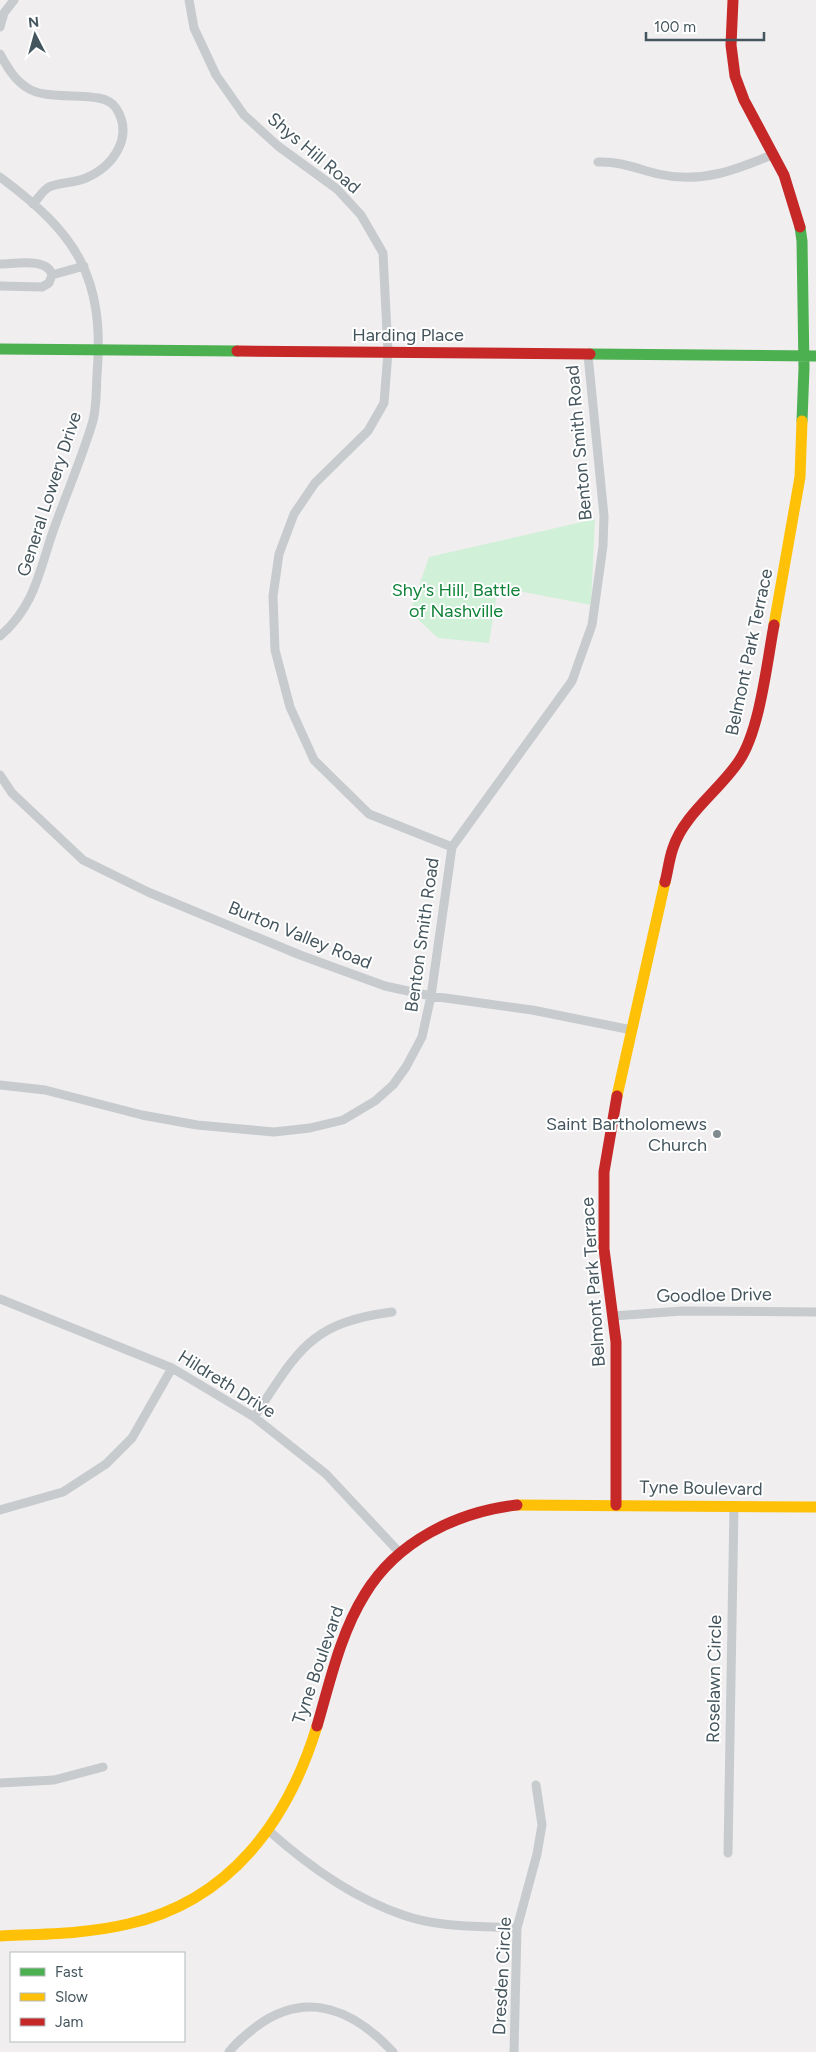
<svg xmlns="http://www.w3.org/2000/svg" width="816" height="2052" font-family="Figtree,sans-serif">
	<rect width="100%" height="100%" fill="#f0eeef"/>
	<!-- green -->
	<path fill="#d1f0d8" d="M595 519 591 605 498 587 489 643 438 638 410 612 429 557Z"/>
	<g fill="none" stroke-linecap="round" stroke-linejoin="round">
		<!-- street -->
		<path stroke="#c7cbce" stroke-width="9" d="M189 0 194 28 216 75 244 115 278 146 337 189 361 215 383 253 388 352 384 403 368 431 315 483 294 514 279 554 273 596 275 650 290 707 314 760 369 814 452 847
			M0 27 4 13 14 0
			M0 54C7 67 14 79 26 87 49 104 103 87 116 108 134 136 114 166 86 178 75 183 61 182 49 187 43 190 38 199 33 204
			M598 162C620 161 638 169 658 174 701 184 736 170 774 154
			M0 177C77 234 105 277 97 375 96 390 97 409 92 424 82 457 68 490 56 523 40 565 37 605 0 636
			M0 264C14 264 48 257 52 275L49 283 42 287 0 286
			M52 275 84 266
			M0 775 12 793 83 860 148 892 300 955 385 986 431 996 532 1010 632 1030
			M0 1085 45 1090 142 1115 197 1125 274 1132 310 1128 343 1120 375 1101 393 1085 406 1067 422 1037 431 996 452 847 572 681 592 625 603 546 604 516 588 355
			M0 1299 172 1368 254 1417 326 1474 400 1553
			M613 1316 682 1311 816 1312
			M254 1417C298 1352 308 1323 392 1312
			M0 1510 63 1492 106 1464 132 1438 172 1368
			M0 1783 54 1780 103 1767
			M268 1830C307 1865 353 1898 403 1915 439 1928 480 1926 517 1928
			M728 1853 734 1506
			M229 2052C237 2041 247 2034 257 2026 308 1989 355 2011 393 2052
			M514 2052 517 1928 537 1854 542 1825 536 1785"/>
		<!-- fast -->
		<path stroke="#4caf50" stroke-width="11" d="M800 227 802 241 804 368 802 421
			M0 349 237 351
			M590 354 816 356"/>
		<!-- slow -->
		<path stroke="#ffc107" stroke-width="11" d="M774 625 800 477 802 421
			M617 1096 665 882
			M517 1505 816 1507
			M0 1936C43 1934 86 1934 128 1924 230 1901 288 1821 317 1726"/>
		<!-- jam -->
		<path stroke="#c62828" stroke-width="11" d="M733 0 731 45 735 76 744 100 784 175 800 227
			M237 351 590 354
			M665 882C668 871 669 859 673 848 684 814 720 790 739 761 760 730 767 662 774 625
			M616 1505V1342L604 1249V1172L617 1096
			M317 1726C330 1682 340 1634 365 1594 397 1541 457 1512 517 1505"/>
	</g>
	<!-- markers -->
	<circle fill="#808b90" stroke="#fff" stroke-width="2" cx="717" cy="1134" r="5"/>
	<g text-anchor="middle" stroke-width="4" stroke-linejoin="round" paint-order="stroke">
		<!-- street labels -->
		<g font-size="18" fill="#44555d" stroke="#fff">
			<text transform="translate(314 153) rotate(40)" y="6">Shys Hill Road</text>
			<text x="408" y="341">Harding Place</text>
			<text transform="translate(579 443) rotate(-95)" y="6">Benton Smith Road</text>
			<text transform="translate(49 494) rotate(-72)" y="6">General Lowery Drive</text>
			<text transform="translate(749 652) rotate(-78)" y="6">Belmont Park Terrace</text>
			<text transform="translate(300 935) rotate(22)" y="6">Burton Valley Road</text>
			<text transform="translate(422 935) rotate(-82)" y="6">Benton Smith Road</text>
			<text transform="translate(593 1282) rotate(-94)" y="6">Belmont Park Terrace</text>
			<text transform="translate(714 1295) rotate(-1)" y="6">Goodloe Drive</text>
			<text transform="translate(227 1384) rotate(32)" y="6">Hildreth Drive</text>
			<text transform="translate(701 1488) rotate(1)" y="6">Tyne Boulevard</text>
			<text transform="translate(318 1665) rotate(-71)" y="6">Tyne Boulevard</text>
			<text transform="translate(714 1679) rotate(-89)" y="6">Roselawn Circle</text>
			<text transform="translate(502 1976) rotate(-87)" y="6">Dresden Circle</text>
		</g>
		<!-- park labels -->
		<g font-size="18" fill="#108339" stroke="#fff">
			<text x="456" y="596">Shy's Hill, Battle<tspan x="456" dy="21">of Nashville</tspan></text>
		</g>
		<!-- poi labels -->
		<g font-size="18" fill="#44555d" stroke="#fff" text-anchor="end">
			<text x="707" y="1130">Saint Bartholomews<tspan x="707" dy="21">Church</tspan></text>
		</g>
	</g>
	<!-- legend -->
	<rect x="10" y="1952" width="175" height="90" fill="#ffffff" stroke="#b4bbbe"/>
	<rect x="20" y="1968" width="25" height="8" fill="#4caf50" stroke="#b4bbbe"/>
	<text x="55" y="1977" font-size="15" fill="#44555d">Fast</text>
	<rect x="20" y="1993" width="25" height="8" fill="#ffc107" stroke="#b4bbbe"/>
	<text x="55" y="2002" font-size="15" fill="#44555d">Slow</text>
	<rect x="20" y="2018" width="25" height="8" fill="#c62828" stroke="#b4bbbe"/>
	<text x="55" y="2027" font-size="15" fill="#44555d">Jam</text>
	<!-- north arrow -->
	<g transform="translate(35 35) rotate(354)" stroke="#ffffff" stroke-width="4" paint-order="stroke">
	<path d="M0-4L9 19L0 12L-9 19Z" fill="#44555d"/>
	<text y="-8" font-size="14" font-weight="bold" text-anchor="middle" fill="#44555d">N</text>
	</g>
	<!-- scale -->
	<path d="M646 32v8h118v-8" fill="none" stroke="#44555d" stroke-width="2.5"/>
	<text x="654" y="32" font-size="15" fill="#44555d" stroke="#ffffff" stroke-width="4" paint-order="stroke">100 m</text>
</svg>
